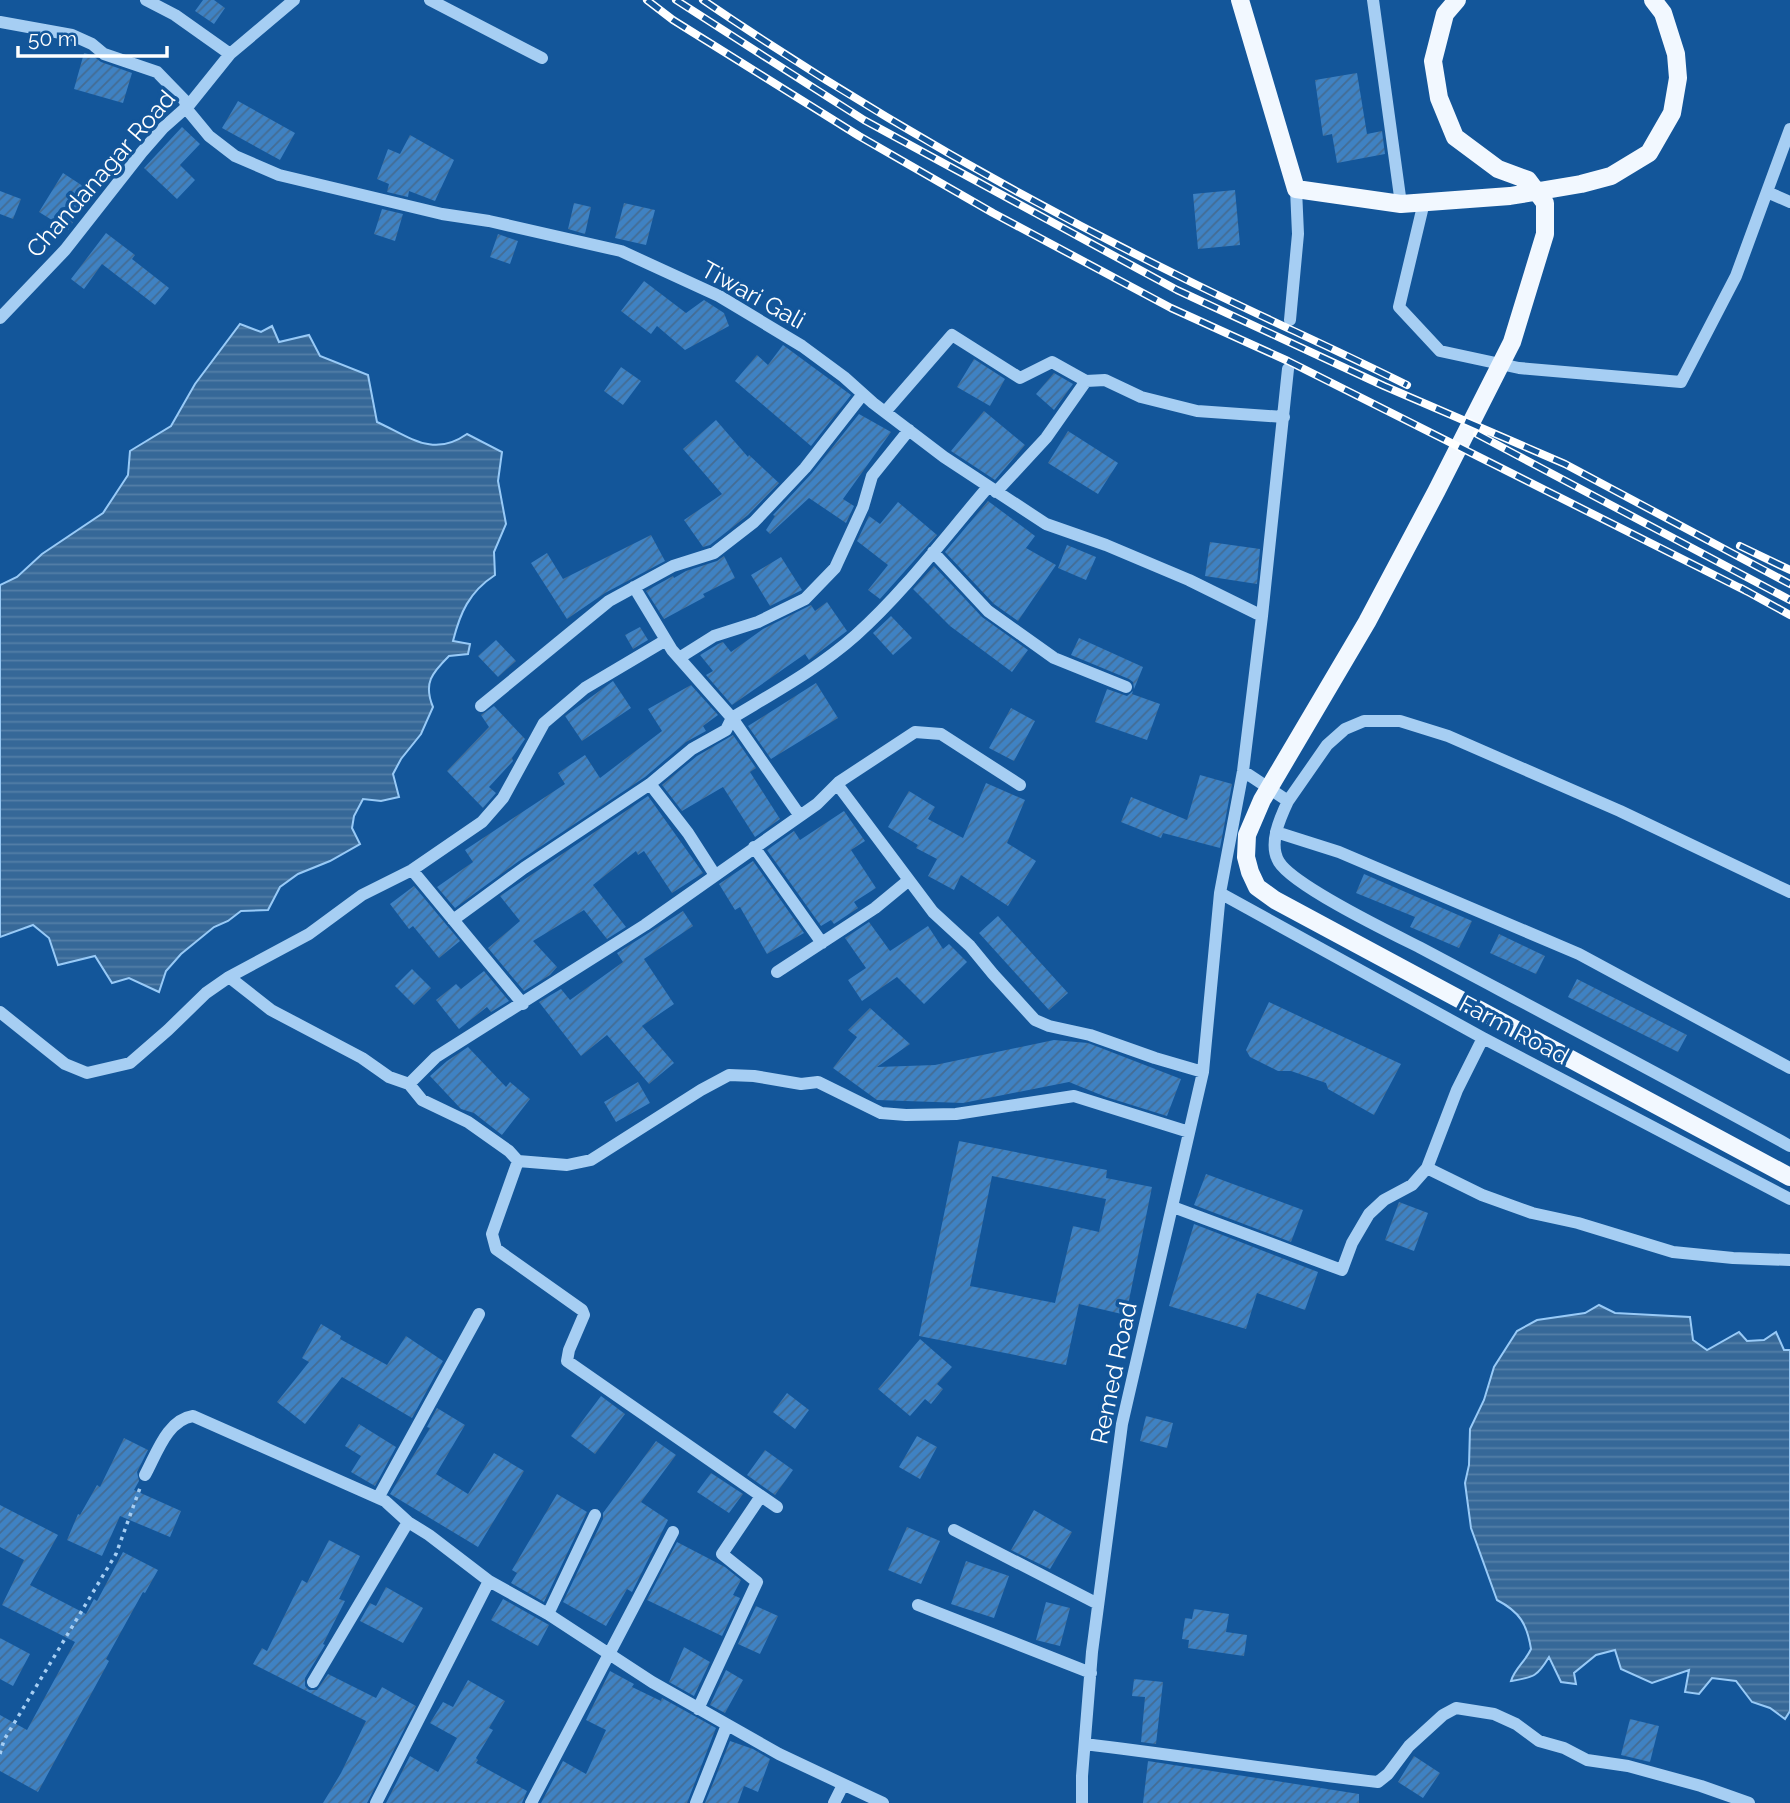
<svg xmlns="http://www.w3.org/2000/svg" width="1790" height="1803" font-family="Raleway,sans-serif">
	<defs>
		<pattern id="water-rules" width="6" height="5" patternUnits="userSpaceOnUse" patternTransform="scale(1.75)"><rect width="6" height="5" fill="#366898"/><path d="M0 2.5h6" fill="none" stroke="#547fa7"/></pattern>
		<pattern id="building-hatch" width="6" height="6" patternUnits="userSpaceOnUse" patternTransform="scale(1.75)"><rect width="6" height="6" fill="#3f82c3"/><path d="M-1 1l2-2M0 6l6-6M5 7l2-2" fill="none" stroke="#446c93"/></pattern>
	</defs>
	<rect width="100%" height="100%" fill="#13569a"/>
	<!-- water -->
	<path fill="url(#water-rules)" stroke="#98caf7" stroke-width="2" d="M240 324 261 332 272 326 279 342 309 335 320 356 368 375 377 422C410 437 433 458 467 434L502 452 498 481 506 524 494 552 495 575C469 592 460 613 453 641L470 644 468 654 449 656C432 673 423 683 433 707L421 734 401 759 393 774 399 797 381 801 363 799 354 816 352 828 360 844 330 861 298 874 280 887 268 910 241 911 228 921 214 927 181 954 166 971 159 992 129 978 112 983 95 956 58 965 49 938 33 925 0 937V585L17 577 42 554 103 513 128 475 130 451 171 426 195 384Z
		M1599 1305 1615 1313 1690 1317 1693 1340 1707 1350 1739 1332 1747 1341 1764 1340 1776 1332 1784 1350H1790V1711L1785 1719 1770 1708 1752 1702 1736 1681 1712 1678 1699 1694 1685 1692 1689 1670 1652 1683 1621 1669 1615 1650 1596 1655 1574 1673 1576 1684 1561 1682 1549 1657C1537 1677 1534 1677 1511 1681 1515 1668 1525 1662 1531 1649 1527 1624 1520 1612 1497 1600L1471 1528 1465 1483 1469 1465 1470 1429 1484 1400 1494 1367 1517 1331 1537 1320 1585 1313Z"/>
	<!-- building -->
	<path fill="url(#building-hatch)" fill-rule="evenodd" d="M203 0H214L225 8 214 24 195 11Z
		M84 53 92 55 101 62 132 73 123 103 74 89Z
		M1357 73 1367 134 1382 131 1385 154 1337 163 1332 134 1323 136 1315 80Z
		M238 101 295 133 280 160 222 128Z
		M182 127 200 144 180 165 195 180 177 199 144 168Z
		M410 135 454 160 435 201 409 191 408 197 387 192 389 184 377 179 388 149 400 154Z
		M63 173 92 192 68 230 39 212Z
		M1235 190 1240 245 1198 249 1193 194Z
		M0 191 21 199 13 219 0 214Z
		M574 203 591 207 585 234 568 229Z
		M624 203 655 210 646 245 615 238Z
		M382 209 403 214 395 241 374 234Z
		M106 233 135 255 132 259 169 288 155 305 102 264 84 289 71 279Z
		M498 234 518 241 510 264 490 257Z
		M644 281 686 313 704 300 724 313 729 326 685 350 657 326 651 334 621 311Z
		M783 345 851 395 811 446 735 381 757 355 768 365Z
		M974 359 1005 379 990 406 957 387Z
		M621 367 641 381 623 405 604 391Z
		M1054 373 1073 384 1054 410 1036 394Z
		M984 411 1025 445 995 480 951 451Z
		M859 414 891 432 843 499 854 506 846 523 809 498 770 534 766 530 775 516 773 515 812 473Z
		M716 420 748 457 749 455 779 483 748 515 710 545 703 547 684 520 722 494 683 449Z
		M1068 431 1118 463 1098 494 1048 463Z
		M988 501 1035 536 1026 548 1056 565 1018 621 994 604 945 552Z
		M898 502 937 535 880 599 868 590 888 565 857 541 869 516 880 524Z
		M651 535 665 561 605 593 567 619 531 563 547 553 563 579Z
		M1210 542 1260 549 1257 584 1205 576Z
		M1067 545 1096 557 1086 580 1058 568Z
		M724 556 735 578 703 594 705 597 664 619 646 591 673 576 674 578 686 571 717 561Z
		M781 557 802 590 770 606 751 575Z
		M934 566 982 617 1028 650 1012 672 950 626 913 589Z
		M827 602 847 631 809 660 805 654 732 705 706 675 713 671 700 655 718 644 723 642 731 652 763 629 811 605 815 611Z
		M891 616 912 638 893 655 873 633Z
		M640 627 648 640 633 649 625 635Z
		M1079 638 1143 667 1134 689 1133 682 1129 679 1071 655Z
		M496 640 516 661 498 677 478 656Z
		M613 681 631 708 582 741 565 716Z
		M816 683 838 718 771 759 748 726Z
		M691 685 718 715 703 726 706 731 686 742 645 777 519 861 455 908 437 887 473 862 465 850 565 784 558 773 585 755 600 778 662 731 648 709Z
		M1107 689 1127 696 1133 691 1132 694 1160 704 1147 740 1095 722Z
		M494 706 525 739 512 758 513 761 489 787 496 793 483 808 447 771 489 727 481 715Z
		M1011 708 1035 721 1014 761 989 748Z
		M733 735 756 768 750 772 780 819 755 837 723 787 682 811 662 785 697 756Z
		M1200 775 1232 784 1220 848 1163 833 1161 838 1121 822 1131 797 1187 820Z
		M986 783 1025 800 1007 843 1036 861 1008 906 961 875 954 890 928 876 937 859 916 848 918 845 888 827 909 791 935 807 928 819 963 838Z
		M648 796 703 873 672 893 644 851 638 855 636 851 593 885 626 927 607 939 584 910 533 941 557 967 550 975 524 991 488 948 520 921 500 896Z
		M844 811 865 841 851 850 876 888 854 902 858 908 834 924 831 920 821 926 767 850 794 831 800 840Z
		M753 861 804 933 767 954 740 907 735 910 719 884Z
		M1364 874 1472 921 1459 948 1410 927 1415 917 1356 893Z
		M414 886 460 941 439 958 413 926 409 929 390 904Z
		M683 911 693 926 644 959 674 1004 642 1026 674 1063 649 1084 607 1035 581 1056 539 1002 561 989 570 1000 623 962 617 953Z
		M998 916 1068 993 1049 1010 979 933Z
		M869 922 890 951 928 926 943 949 949 944 967 962 924 1004 897 977 862 1001 848 980 866 968 845 938Z
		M1499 934 1545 956 1536 974 1490 953Z
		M412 969 431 988 414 1005 395 986Z
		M484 971 509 1001 491 1012 487 1007 459 1029 436 1000 456 984 461 989Z
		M1577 979 1687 1035 1678 1052 1568 997Z
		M1269 1002 1401 1064 1374 1115 1328 1089 1326 1083 1291 1071H1278L1250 1057 1246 1050Z
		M870 1008 910 1044 877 1067 935 1065 1054 1040 1088 1043 1181 1079 1167 1116 1106 1097 1069 1082 963 1103 877 1100 833 1068 857 1037 848 1030Z
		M468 1047 506 1087 510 1082 530 1099 502 1135 474 1113 461 1109 430 1076 447 1061Z
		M638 1082 650 1103 616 1122 604 1102Z
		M959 1141 1107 1170 1106 1178 1152 1187 1126 1315 1079 1304 1066 1365 919 1336ZM992 1176 1106 1199 1099 1232 1073 1226 1055 1303 970 1286Z
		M1206 1174 1303 1210 1291 1242 1194 1205Z
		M1399 1202 1428 1213 1414 1251 1385 1240Z
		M1194 1224 1318 1272 1305 1310 1257 1293 1246 1329 1169 1306Z
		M321 1324 341 1336 340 1339 387 1365 406 1336 443 1361 412 1418 342 1377 305 1424 277 1402 309 1362 302 1358Z
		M920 1339 952 1367 937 1384 943 1389 931 1404 925 1399 910 1416 878 1389Z
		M787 1393 809 1410 795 1429 773 1412Z
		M601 1396 625 1414 595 1454 571 1436Z
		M437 1408 465 1425 436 1474 468 1494 494 1453 524 1471 478 1547 390 1494 430 1428 427 1427Z
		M1146 1416 1173 1423 1167 1448 1140 1441Z
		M359 1424 396 1447 375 1486 351 1472 361 1456 345 1446Z
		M917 1436 937 1447 920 1479 899 1467Z
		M124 1438 148 1450 137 1472 139 1481 134 1490 181 1511 170 1537 120 1516 102 1556 67 1540 78 1514 80 1515 97 1485 100 1487Z
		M656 1441 676 1455 641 1502 668 1520 632 1592 627 1589 606 1626 563 1602 603 1519V1513Z
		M765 1450 793 1470 775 1495 747 1475Z
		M711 1473 743 1494 729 1513 697 1492Z
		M557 1494 587 1512 544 1602 511 1583 517 1573 512 1570Z
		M0 1505 58 1535 30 1585 86 1614 94 1599 97 1601 123 1552 158 1570 145 1593 143 1592 106 1659 109 1661 38 1792 0 1771V1715L27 1730 75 1642 2 1605 24 1560 0 1547Z
		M1034 1510 1072 1532 1050 1569 1011 1550Z
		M907 1527 940 1541 921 1584 888 1570Z
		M329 1540 360 1556 339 1599 345 1601 323 1644 325 1645 305 1678V1686L309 1690H317L328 1674 376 1698 382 1687 416 1706 367 1803H323L341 1773 366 1721 253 1664 262 1648 267 1651 302 1580 307 1583Z
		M677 1542 725 1567 741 1580 733 1595 740 1598 722 1636 647 1600Z
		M966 1561 1009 1576 994 1618 951 1604Z
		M386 1587 423 1608 403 1643 360 1621 370 1603 376 1606Z
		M503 1599 549 1625 538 1646 491 1620Z
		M1046 1602 1070 1608 1060 1646 1036 1640Z
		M756 1606 778 1616 760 1654 738 1644Z
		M1194 1609 1229 1614 1226 1632 1247 1635 1244 1656 1188 1648 1189 1640 1182 1639 1185 1618 1192 1619Z
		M0 1638 30 1654 13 1686 0 1679Z
		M684 1647 710 1662 694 1696 669 1682Z
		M726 1670 743 1680 725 1713 710 1705Z
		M610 1671 634 1684 632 1687 661 1701 662 1698 716 1728 687 1803H541L563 1761 586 1774 606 1730 586 1720Z
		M1134 1679 1163 1682 1156 1744 1141 1742 1145 1697 1132 1696Z
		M468 1680 505 1701 489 1728 493 1730 476 1758 478 1760 476 1763 527 1791 522 1803H386L410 1756 438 1772 457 1738 430 1723 443 1702 453 1707Z
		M1630 1719 1659 1726 1650 1762 1621 1755Z
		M730 1741 753 1749 770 1759 758 1792 744 1786 738 1803H705Z
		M1414 1756 1440 1773 1423 1798 1398 1782Z
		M1148 1761 1359 1794V1803H1143Z"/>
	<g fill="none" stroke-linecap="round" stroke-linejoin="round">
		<!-- path -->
		<path stroke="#a6cef3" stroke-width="3.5" stroke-dasharray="3.5 5" stroke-linecap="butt" d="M0 1754 4 1740 116 1554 140 1488"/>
		<!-- minor -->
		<path stroke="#a6cef3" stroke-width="12" d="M146 0 175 15 230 54
			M430 0 542 58
			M1373 0 1401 204
			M0 22 72 35 92 44 104 54 157 72 189 105
			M185 107 209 136 235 156 279 175 442 214 489 221 621 251 719 296 802 346 844 377 873 403 944 457 1046 524 1106 545 1189 580 1262 616
			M1767 192 1790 202
			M1424 202 1399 307 1440 351 1519 368 1681 382 1736 276 1790 129
			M0 318 65 250 142 152 163 128 189 105 230 54 294 0
			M1290 320 1298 234 1296 189
			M885 412 952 335 1020 378 1052 362 1086 381
			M996 492 1046 438 1086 381 1105 380 1141 397 1197 411 1284 417
			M933 552 988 611 1054 658 1126 687
			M634 587 672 650 732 718 800 816
			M679 658 714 636 758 622 805 599 835 568 863 507 872 476 909 430
			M481 706 609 601 673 566 714 553 754 522 805 468 863 394
			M1243 771 1288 801C1280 818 1268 844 1279 862 1294 886 1389 932 1419 947 1543 1013 1667 1078 1790 1146
			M650 784 688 833 715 875
			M837 784 933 912 970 946 993 974 1035 1020 1049 1026 1090 1035 1155 1058 1203 1072
			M1288 801 1327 745 1345 729 1364 721H1400L1448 736 1620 811 1790 892
			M1276 832 1339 852 1579 954 1790 1068
			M754 847 822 943
			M412 870 523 1004
			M1220 893 1483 1038 1790 1199
			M453 920 524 868 650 784 692 749 726 730 732 718C775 692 819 668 856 635 905 591 945 537 988 487
			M777 972 875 908 909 880
			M229 977 271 1010 362 1058 389 1077 409 1084 422 1100 468 1122 509 1151 518 1161 492 1234 496 1249 582 1310 584 1315 569 1350 567 1361 777 1507
			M0 1012 65 1064 87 1073 130 1063 168 1030 206 993 229 977 309 934 362 895 412 870 482 822 503 798 544 723 585 688 666 640
			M409 1084 436 1057 645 925 817 804 839 782 915 732 941 734 1020 785
			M518 1161 567 1165 591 1160 701 1090 729 1075 754 1076 801 1084 818 1082 881 1113 906 1115 956 1114 1074 1096 1189 1132
			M1427 1168 1482 1195 1532 1213 1578 1223 1673 1252 1733 1258 1790 1260
			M1173 1207 1342 1270 1352 1243 1369 1214 1384 1200 1412 1185 1427 1168 1457 1090 1483 1038
			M145 1475C157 1453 167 1420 193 1416L385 1501 408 1522 429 1535 489 1581 548 1614 652 1682 779 1754 883 1803
			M378 1498 479 1314
			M954 1530 1098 1604
			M918 1605 1091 1673
			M548 1614 595 1515
			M313 1682 408 1522
			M698 1709 757 1582 722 1554 761 1496
			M1085 1744C1183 1756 1280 1771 1378 1782L1388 1774 1409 1746 1443 1715 1456 1708 1494 1714 1516 1724 1539 1741 1564 1748 1587 1760 1628 1766 1701 1786 1749 1803
			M376 1803 489 1581
			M531 1803 673 1532
			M696 1803 727 1725
			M834 1803 843 1785
			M1082 1803V1776L1092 1652 1122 1424 1203 1072 1220 893 1243 771 1262 616 1288 369"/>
		<!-- major -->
		<path stroke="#f2f8ff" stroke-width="18" d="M1240 0 1296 189 1401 204 1510 196 1581 184 1611 176 1649 153 1672 113 1678 78 1676 54 1663 13 1653 0
			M1457 0 1445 14 1433 61 1439 98 1455 137 1498 169 1528 180 1545 203V234L1512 342 1436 492 1367 622 1262 800 1247 835 1246 857 1250 872 1257 887 1275 900 1790 1177"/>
		<!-- rail casing -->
		<g stroke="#fff" stroke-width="8">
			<path id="rail" d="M647 0 673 20 859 136 993 213 1171 308 1288 361 1748 592
				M676 0 864 120 1177 290 1384 386 1565 464 1790 584
				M703 0C856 104 1017 196 1183 278 1257 315 1333 348 1407 385
				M1477 434 1790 600
				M1740 546 1790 570
				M1741 588 1790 615"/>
		</g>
		<!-- rail -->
		<use href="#rail" stroke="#13569a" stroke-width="5" stroke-dasharray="16" stroke-linecap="butt"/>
	</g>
	<g text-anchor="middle" stroke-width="7" stroke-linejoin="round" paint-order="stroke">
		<!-- street labels -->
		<g font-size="24" fill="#fff" stroke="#13569a">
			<text transform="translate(101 174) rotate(-49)" y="8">Chandanagar Road</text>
			<text transform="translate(753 295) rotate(29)" y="8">Tiwari Gali</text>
			<text transform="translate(1514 1030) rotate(28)" y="8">Farm Road</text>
			<text transform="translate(1114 1373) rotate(-78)" y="8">Remed Road</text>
		</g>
	</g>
	<!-- scale -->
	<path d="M18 46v10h149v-10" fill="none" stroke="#ffffff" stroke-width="3.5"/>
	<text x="28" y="46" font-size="21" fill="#ffffff" stroke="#13569a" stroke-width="5" paint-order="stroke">50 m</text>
</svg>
